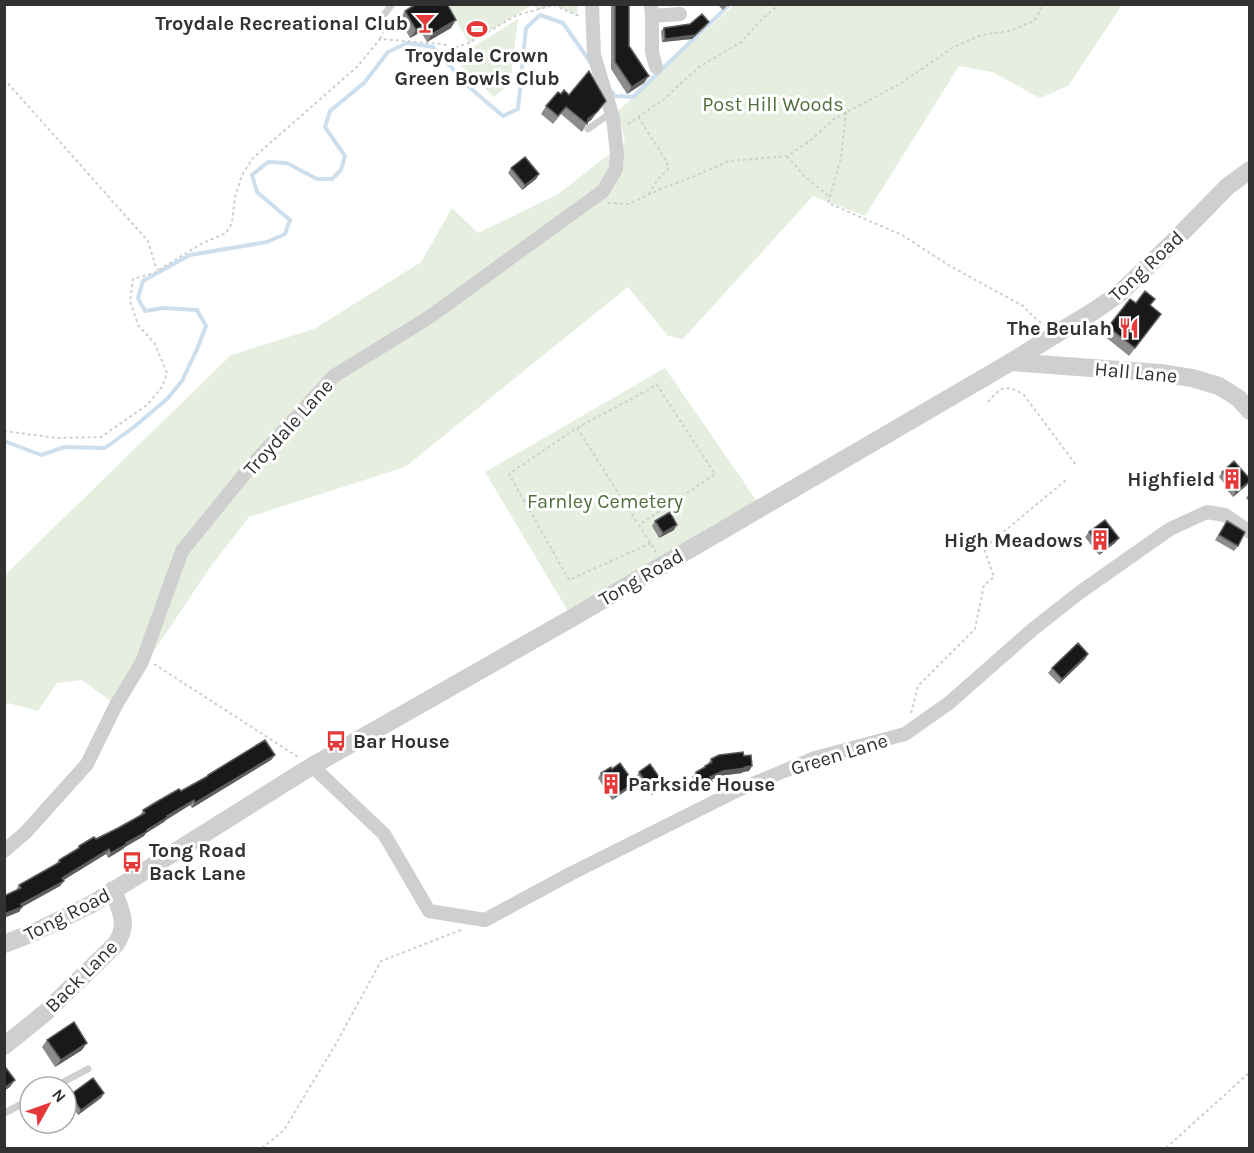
<svg xmlns="http://www.w3.org/2000/svg" width="1254" height="1153" font-family="Karla,sans-serif">
	<rect width="100%" height="100%" fill="#fff"/>
	<!-- green -->
	<path fill="#e6eee0" d="M447 5H578L577 15 554 5 539 10 532 5 469 43Z
		M734 5H1122L1068 86 1040 98 992 72 959 66 865 216 813 196 683 339 668 336 628 287 405 467 249 517 211 566 156 648 144 657 116 705 82 680 57 683 38 711 8 703 5 705V575L231 355 314 329 421 262 452 208 478 233 558 194 625 142 618 111Z
		M518 19 510 84 494 97 451 56 470 49Z
		M665 368 761 507 572 618 485 472Z"/>
	<g fill="none" stroke-linecap="round" stroke-linejoin="round">
		<!-- stream -->
		<path stroke="#cddeed" stroke-width="4" d="M611 91 615 96 633 97 730 4
			M4 441 41 455 65 447 105 448 134 427 167 399 182 381 197 349 206 326 197 310 164 308 145 311 138 298 143 281 190 255 267 242 285 234 290 220 257 192 252 175 268 162 287 163 317 179H332L341 170 345 156 325 127 330 111 364 83 388 52 407 43 433 47 469 87 503 116 518 109 526 28 540 15 563 23 591 63"/>
		<!-- path -->
		<path stroke="#cfcfcf" stroke-width="2" stroke-dasharray="3 3" stroke-linecap="butt" d="M380 39 386 25
			M4 79 148 241 155 264 158 270
			M846 112 841 158 828 203 902 235 950 266 1025 307 1028 312 1044 325
			M638 117 664 157 669 168 658 179 649 194
			M628 124 664 99 699 67 741 42 763 18 780 4
			M787 156 805 177 830 197
			M608 203 628 204 663 188 695 176 729 161 787 156 811 140 834 119 903 82 952 48 981 35 1009 31 1034 21 1044 4
			M988 402C1001 387 1005 383 1024 395L1076 465
			M577 428 638 524
			M4 431 57 438 101 437 147 405 162 387 167 373 155 344 138 325 130 301 133 279 154 273 201 244 226 233 232 223 235 197 242 175 253 158 358 66 380 39 441 44 457 47 469 43 517 15 554 5 579 16
			M651 543 569 580 509 474 577 428 657 385 715 474 639 525 656 552
			M154 664 298 757
			M911 713 918 686 975 629 984 585 994 577 984 548 1066 480
			M262 1148 284 1130 337 1042 381 961 461 930
			M1166 1148 1250 1072"/>
		<!-- service -->
		<path stroke="#cfcfcf" stroke-width="7" d="M384 15 392 4
			M588 129 611 113
			M54 1087 88 1069
			M4 1113 30 1100"/>
		<!-- minor -->
		<path stroke="#cfcfcf" stroke-width="14" d="M651 4 652 16V52L656 67
			M652 16 680 14
			M312 766 384 834 429 911 485 920 572 873 736 791 815 758 905 734 949 703 1032 630 1079 593 1170 529 1207 512 1225 515 1250 532
			M4 851 26 832 87 764 116 705 142 662 182 551 251 466 334 376 428 318 603 191 616 169 617 154 613 118 594 55 592 4"/>
		<!-- tertiary -->
		<path stroke="#cfcfcf" stroke-width="18" d="M1011 362 1160 373 1192 378 1219 386 1238 398 1250 411
			M4 944 35 932 92 904 312 766 572 618 1011 362 1097 309 1120 293 1170 245 1228 186 1250 170
			M4 1046 45 1013 116 944C129 923 121 912 113 890"/>
	</g>
	<!-- wall -->
	<path fill="#8c8c8c" d="M611 4H629V46L644 83 627 94 611 69Z
		M717 4H728L723 10Z
		M405 11 451 28 427 42 421 32 410 38 399 19Z
		M690 24 706 26 692 39 662 42 661 31 664 28Z
		M561 94 569 95 606 101 591 120 587 123 582 132 561 114 553 124 541 114 546 106Z
		M511 168 539 174 536 179 522 190 508 173Z
		M1136 303 1150 305 1161 314 1129 356 1103 335 1108 327Z
		M1222 472 1250 479V481L1247 485 1233 497 1226 489 1227 487 1219 477Z
		M1250 493V502L1246 498Z
		M655 521 674 530 659 538 652 526Z
		M1227 521 1238 546 1234 551 1215 540Z
		M1089 532 1119 538 1115 543 1099 555 1085 537Z
		M1088 654 1085 659 1059 684 1048 673 1052 668Z
		M275 755 271 760 207 799 192 808 190 805 166 820 164 822 146 833 144 836 125 847 123 849 108 858 106 854 63 880 60 886 22 907 19 912 16 890 19 885 56 864 59 860 77 849 79 846 118 828 140 816 143 810 181 791 206 777 208 775Z
		M744 756 752 766 749 771 743 772 742 773 719 776 711 780 709 787 699 792 692 777 696 772 703 768 705 766 707 765 711 759Z
		M639 772 660 789 652 795 644 785 642 786 636 777Z
		M601 773 630 788 612 800 598 778Z
		M47 1040 82 1050 55 1067 42 1047Z
		M104 1093 101 1098 78 1115 67 1100 70 1095Z"/>
	<!-- shaded-wall -->
	<path fill="#5e5e5e" d="M456 20 451 28 427 42 432 34Z
		M709 22 706 26 692 39 662 42 665 39Z
		M426 24 421 32 410 38 416 30Z
		M649 76 644 83 627 94 632 87Z
		M606 101 591 120 586 124 588 119Z
		M539 174 536 179 522 190 525 185Z
		M1250 481 1247 485 1233 497 1236 492Z
		M677 525 674 530 659 538 663 533Z
		M1119 538 1115 543 1099 555 1102 550Z
		M1088 654 1085 659 1059 684 1062 679Z
		M275 755 271 760 192 808 195 803Z
		M752 766 749 771 743 772 742 773 719 776 707 782 710 777 723 771Z
		M712 782 709 787 699 792 702 787Z
		M634 783 630 788 612 800 616 795Z
		M664 784 660 789 652 795 655 790Z
		M194 800 190 805 166 820 164 822 146 833 144 836 125 847 123 849 108 858 111 853 167 816Z
		M109 849 106 854 59 883 62 878Z
		M64 881 60 886 22 907 19 912 4 918V914Z
		M87 1043 82 1050 55 1067 61 1060Z
		M15 1080 10 1087 4 1091V1088Z
		M104 1093 101 1098 78 1115 81 1110Z"/>
	<!-- building -->
	<path fill="#191919" stroke="#5e5e5e" stroke-width="1.5" d="M416 4H447L456 20 432 34 426 24 416 30 405 11Z
		M615 4H629V46L649 76 632 87 615 62Z
		M702 14 709 22 695 35 665 39 664 28 690 24Z
		M589 71 606 101 597 112 588 119 587 124 566 107 558 116 546 106 558 92 561 94 564 90 569 95Z
		M525 157 539 174 525 185 511 168Z
		M1145 291 1155 299 1150 305 1161 314 1135 348 1108 327 1130 299 1136 303Z
		M1234 461 1250 479V481L1236 492 1229 484 1231 482 1222 472Z
		M670 512 677 525 663 533 655 521Z
		M1105 520 1119 538 1102 550 1089 532Z
		M1227 521 1245 532 1238 546 1219 535Z
		M1078 643 1088 654 1062 679 1052 668Z
		M265 740 275 755 195 803 194 800 167 816 168 817 147 830 148 831 126 843 127 844 111 853 109 849 62 878 64 881 21 904 22 907 4 914V896L21 888 19 885 60 862 59 860 79 848V846L94 837 96 839 118 828 145 813 143 810 158 801 179 789 181 791 208 776V775Z
		M743 752 744 756 751 755 752 766 745 767 746 768 723 771 710 777 712 782 702 787 696 772 705 767V766L712 762 711 759 719 755Z
		M620 763 634 783 616 795 601 773 611 767 612 769Z
		M650 764 664 784 655 790 647 780 645 781 639 772Z
		M74 1022 87 1043 61 1060 47 1040Z
		M6 1068 15 1080 4 1088V1069Z
		M93 1078 104 1093 81 1110 70 1095Z"/>
	<!-- icons -->
	<defs>
		<g id="bar-bare" transform="scale(1.62)"><path d="M-6-5H6L.8 .8V4.5H3.5V6h-7V4.5H-.8V.8Z" fill="#e43938" stroke="#fff" stroke-width="2.5" paint-order="stroke"/></g>
		<g id="stadium-bare" transform="scale(1.62)"><path d="M0-5a6.5 5 0 1 0 0 10a6.5 5 0 1 0 0-10ZM-3.5-1.8h7v3.6h-7Z" fill="#e43938" stroke="#fff" stroke-width="2.5" paint-order="stroke"/></g>
		<g id="restaurant-bare" transform="scale(1.62)"><path d="M-5-6h1v4h1v-4h1v4h1v-4h1v5L-1.5 .5V6h-2V.5L-5-1ZM5-6V6H3V1.5H1.5Q1.5-4 5-6Z" fill="#e43938" stroke="#fff" stroke-width="2.5" paint-order="stroke"/></g>
		<g id="building-bare" transform="scale(1.62)"><path d="M-4-6H4V6H1V3H-1V6H-4ZM-2.5-4.3h1.7v1.8h-1.7ZM.8-4.3h1.7v1.8H.8ZM-2.5-1h1.7V.8h-1.7ZM.8-1h1.7V.8H.8Z" fill="#e43938" stroke="#fff" stroke-width="2.5" paint-order="stroke"/></g>
		<g id="bus-bare" transform="scale(1.62)"><path d="M-5-6H5V4H4V6H2V4H-2V6H-4V4H-5ZM-3.5-4V0h7V-4ZM-3.5 1.2v1.5H-2V1.2ZM2 1.2v1.5H3.5V1.2Z" fill="#e43938" stroke="#fff" stroke-width="2.5" paint-order="stroke"/></g>
	</defs>
	<g fill-rule="evenodd">
		<use href="#bar-bare" x="425" y="23"/>
		<use href="#stadium-bare" x="477" y="29"/>
		<use href="#restaurant-bare" x="1129" y="328"/>
		<use href="#building-bare" x="1232" y="479"/>
		<use href="#building-bare" x="1100" y="540"/>
		<use href="#bus-bare" x="336" y="741"/>
		<use href="#building-bare" x="611" y="784"/>
		<use href="#bus-bare" x="132" y="862"/>
	</g>
	<g text-anchor="middle" stroke-width="6" stroke-linejoin="round" paint-order="stroke">
		<!-- poi labels -->
		<g font-size="20" font-weight="bold" fill="#323232" stroke="#fff" text-anchor="end">
			<text x="408" y="30">Troydale Recreational Club</text>
			<text x="477" y="62" text-anchor="middle">Troydale Crown<tspan x="477" dy="23">Green Bowls Club</tspan></text>
			<text x="1112" y="335">The Beulah</text>
			<text x="1215" y="486">Highfield</text>
			<text x="1083" y="547">High Meadows</text>
			<text x="353" y="748" text-anchor="start">Bar House</text>
			<text x="628" y="791" text-anchor="start">Parkside House</text>
			<text x="149" y="857" text-anchor="start">Tong Road<tspan x="149" dy="23">Back Lane</tspan></text>
		</g>
		<!-- park labels -->
		<g font-size="20" fill="#516e3e" stroke="#fff">
			<text x="773" y="111">Post Hill Woods</text>
			<text x="605" y="508">Farnley Cemetery</text>
		</g>
		<!-- street labels -->
		<g font-size="20" fill="#323232" stroke="#fff">
			<text transform="translate(1146 266) rotate(-43)" y="7">Tong Road</text>
			<text transform="translate(1136 372) rotate(5)" y="7">Hall Lane</text>
			<text transform="translate(288 427) rotate(-48)" y="7">Troydale Lane</text>
			<text transform="translate(641 577) rotate(-30)" y="7">Tong Road</text>
			<text transform="translate(839 754) rotate(-17)" y="7">Green Lane</text>
			<text transform="translate(67 914) rotate(-27)" y="7">Tong Road</text>
			<text transform="translate(81 976) rotate(-45)" y="7">Back Lane</text>
		</g>
	</g>
	<!-- border -->
	<rect width="1254" height="1153" fill="none" stroke="#323232" stroke-width="12"/>
	<!-- north arrow -->
	<g transform="translate(48 1105) rotate(50)"><circle r="28" fill="#ffffff" stroke="#adadad" stroke-width="1.5"/>
	<path d="M0-4.5L10 22L0 15L-10 22Z" fill="#e43938"/>
	<text y="-9" font-size="16" font-weight="bold" text-anchor="middle" fill="#323232">N</text>
	</g>
</svg>
